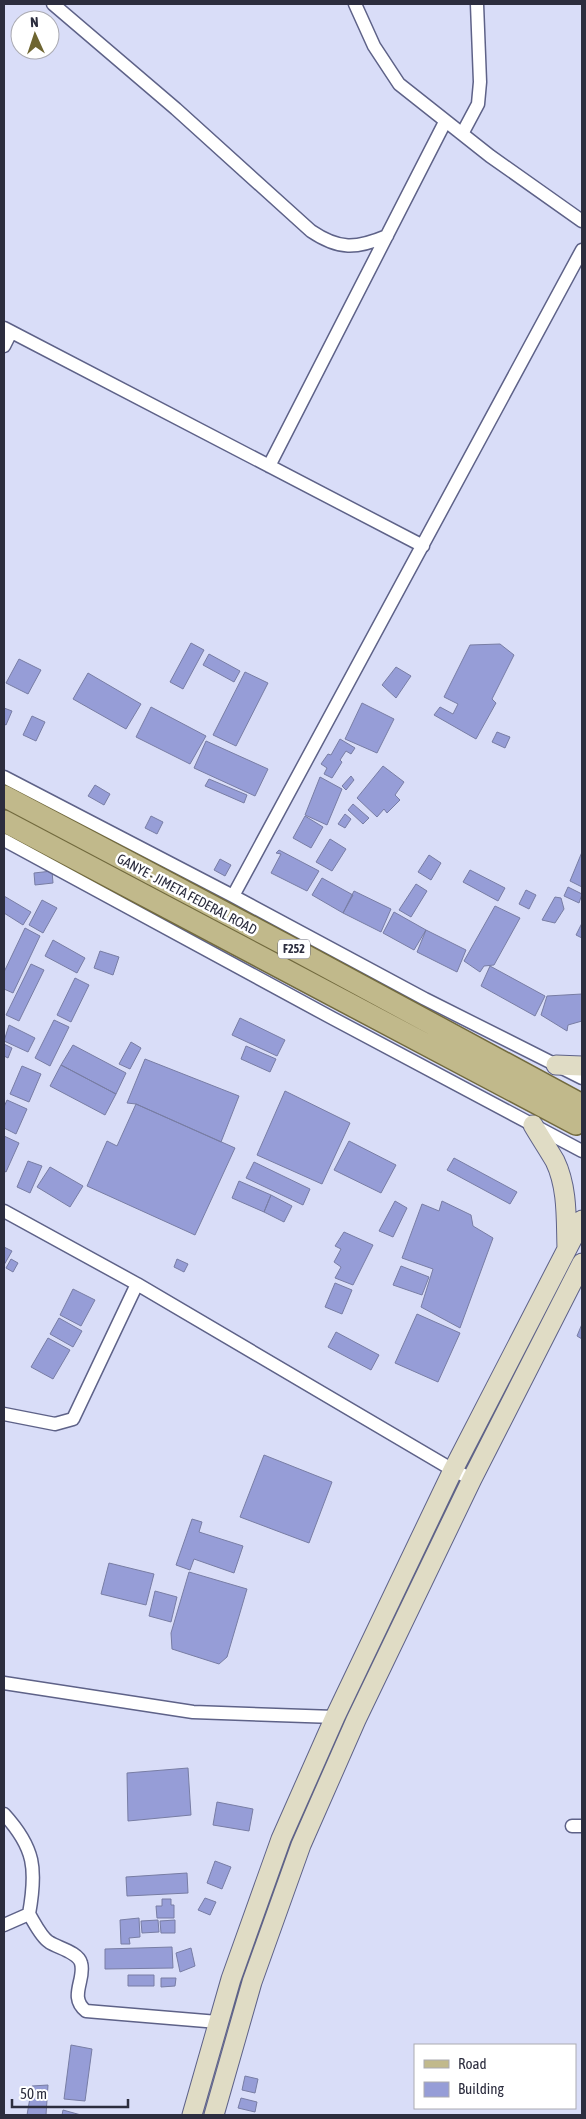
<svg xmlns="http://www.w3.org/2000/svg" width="586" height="2119" font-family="'Asap Condensed',sans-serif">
	<rect width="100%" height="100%" fill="#d9ddf8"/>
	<!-- building -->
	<path fill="#969dd7" stroke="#787da4" d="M191 643 204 650 183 689 170 682Z
		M500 644 514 655 492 699 496 703 476 739 434 715 440 707 453 714 458 704 444 697 470 645Z
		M209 654 240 671 234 682 203 665Z
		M19 659 41 670 28 694 6 683Z
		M396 667 411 676 396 698 382 685Z
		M245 672 268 683 236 746 213 735Z
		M88 673 141 704 126 729 73 699Z
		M362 703 394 719 377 753 345 739Z
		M151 707 206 736 190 764 136 737Z
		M4 708 12 711 6 725 4 724Z
		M32 716 45 722 36 741 23 735Z
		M497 732 510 737 505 748 492 742Z
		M340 739 355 748 351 754 346 751 340 760 342 762 332 778 324 774 327 768 321 764 328 754 331 755Z
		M206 741 268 769 255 796 194 768Z
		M383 766 404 782 395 795 400 800 387 813 384 809 377 817 357 798Z
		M351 776 354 780 346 790 342 786Z
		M320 777 342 789 327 825 305 815Z
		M209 779 247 795 244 803 205 786Z
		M95 785 110 794 104 805 88 796Z
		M353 804 369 818 363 824 348 810Z
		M345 814 351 819 345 828 338 824Z
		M151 816 163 822 157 834 145 828Z
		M305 816 323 827 311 848 293 838Z
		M330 839 346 849 332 871 316 862Z
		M279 850 319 871 307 891 271 873 281 854 276 853Z
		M582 852V887L570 881Z
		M429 855 441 863 431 880 418 872Z
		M220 859 231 865 225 876 214 870Z
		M470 870 505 888 498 901 463 882Z
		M52 871 53 883 35 885 34 873Z
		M322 878 353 895 343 913 312 895Z
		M416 884 427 891 411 917 399 910Z
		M568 887 582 894 579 903 564 896Z
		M526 890 536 895 529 909 519 904Z
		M354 891 391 909 381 932 343 913Z
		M4 896 31 912 23 925 4 913Z
		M555 897 561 898 564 909 555 923 542 920Z
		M42 900 57 908 43 933 29 925Z
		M495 906 520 918 494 965 484 966 480 972 464 961Z
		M394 912 426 930 414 950 383 933Z
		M582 923V938L576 935Z
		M25 928 40 936 13 993 4 989V972Z
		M426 930 466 950 457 972 417 952Z
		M53 940 85 958 77 973 45 956Z
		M100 951 119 957 113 975 94 968Z
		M31 964 44 970 19 1021 6 1015Z
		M490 966 545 996 535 1016 481 986Z
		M75 978 89 985 71 1022 57 1015Z
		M582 994V1021L568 1025 567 1031 541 1015 547 996Z
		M240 1018 285 1040 277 1056 232 1035Z
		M54 1020 69 1027 50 1066 35 1058Z
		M9 1025 35 1038 28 1052 4 1041Z
		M131 1042 141 1048 130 1069 119 1064Z
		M4 1044 12 1048 8 1058 4 1056Z
		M73 1045 126 1073 116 1094 61 1065Z
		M246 1046 276 1059 270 1072 241 1059Z
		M145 1059 239 1096 221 1142 136 1104 127 1103Z
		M61 1065 116 1094 105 1115 50 1086Z
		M22 1066 41 1074 29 1102 10 1094Z
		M285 1091 350 1123 322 1184 257 1155Z
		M7 1100 27 1109 16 1134 4 1128V1107Z
		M136 1104 235 1148 195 1235 87 1186 107 1141 117 1146Z
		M4 1136 19 1143 6 1172 4 1171Z
		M349 1141 396 1165 381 1193 334 1170Z
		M454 1158 517 1192 510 1204 447 1170Z
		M28 1161 42 1166 30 1193 17 1187Z
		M254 1162 310 1189 303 1205 246 1178Z
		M50 1167 83 1186 70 1207 37 1187Z
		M239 1181 271 1195 264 1212 232 1198Z
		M271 1195 292 1206 284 1222 264 1212Z
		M395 1201 407 1208 393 1237 379 1231Z
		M442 1201 471 1215 473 1226 493 1238 460 1328 421 1307 433 1269 402 1258 422 1204 439 1211Z
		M344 1232 373 1245 353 1285 335 1278 341 1267 334 1262 341 1249 335 1246Z
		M4 1247 12 1251 4 1265Z
		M11 1259 18 1263 13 1272 6 1268Z
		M177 1259 188 1264 184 1272 174 1267Z
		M401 1266 429 1277 422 1295 393 1285Z
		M335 1283 352 1290 342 1314 325 1307Z
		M73 1289 95 1300 81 1326 60 1315Z
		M417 1314 460 1333 438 1382 395 1363Z
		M59 1318 82 1331 73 1347 50 1334Z
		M582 1324V1339L577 1336Z
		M336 1332 379 1355 371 1370 328 1347Z
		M48 1338 70 1350 53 1379 31 1367Z
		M264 1455 332 1482 309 1543 240 1517Z
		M192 1519 202 1522 199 1532 243 1546 234 1573 194 1559 190 1570 176 1565Z
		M109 1563 154 1574 146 1605 101 1594Z
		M189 1572 247 1589 227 1657 219 1664 172 1649 171 1633Z
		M155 1591 177 1597 171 1622 149 1616Z
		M188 1768 191 1815 128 1821 127 1773Z
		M217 1802 253 1809 249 1831 213 1825Z
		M215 1861 231 1867 222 1889 207 1883Z
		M187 1873 188 1893 127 1896 126 1877Z
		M205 1898 216 1902 210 1915 198 1910Z
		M162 1899H171V1905H174V1918H157L156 1906H162Z
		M139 1918 140 1937 129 1938 130 1944H121L120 1920Z
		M158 1920 159 1932 142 1933 141 1921Z
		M175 1920V1933H161L160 1921Z
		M172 1947 173 1968 105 1969V1949Z
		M191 1948 195 1966 180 1972 176 1953Z
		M128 1975H154V1986H128Z
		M161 1978H176L175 1986 161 1987Z
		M71 2045 92 2049 85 2101 64 2099Z
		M245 2076 258 2079 255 2093 242 2090Z
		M48 2085 46 2115H27L32 2086Z
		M241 2098 257 2102 255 2112 238 2108Z
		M63 2110 81 2115H62Z"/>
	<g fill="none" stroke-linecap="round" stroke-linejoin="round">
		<!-- street casing -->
		<g stroke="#5e6288" stroke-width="15">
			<path id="street" d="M53 4 176 109 311 231C339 250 356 249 387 236
				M355 4 374 46 399 84 490 156 582 221
				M462 134 478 104 480 82 477 4
				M4 328 423 546
				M4 346 11 332
				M269 466 445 122
				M4 777 233 896 425 999 582 1078
				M4 840 332 1018 582 1151
				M233 896 582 250
				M4 1211 137 1284 453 1470 472 1479
				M4 1414 55 1424 73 1419 137 1284
				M4 1683 193 1712 335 1717
				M4 1814C35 1848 37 1869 29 1914 34 1922 41 1937 49 1942 58 1948 78 1952 81 1963 86 1979 68 1997 86 2011L218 2022
				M572 1826H582
				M4 1925 29 1914"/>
		</g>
		<!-- secondary casing -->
		<g stroke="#5e6288" stroke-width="21">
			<path id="secondary" d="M556 1065 582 1066
				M533 1125C540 1137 548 1149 555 1161 568 1188 566 1220 567 1248
				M192 2115 231 1979 281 1839 335 1717 453 1470 582 1220
				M214 2115 252 1982 301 1845 356 1720 472 1479 582 1263"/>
		</g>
		<!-- primary casing -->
		<g stroke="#726a3e" stroke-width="24">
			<path id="primary" d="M4 796 297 951 582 1105
				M4 821 576 1124"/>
		</g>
		<!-- street -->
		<use href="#street" stroke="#fff" stroke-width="12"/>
		<!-- secondary -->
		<use href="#secondary" stroke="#e0dcc5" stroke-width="19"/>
		<!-- primary -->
		<use href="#primary" stroke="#c1b98b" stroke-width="21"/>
	</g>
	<g text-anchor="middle" stroke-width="5" stroke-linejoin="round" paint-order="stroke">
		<!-- shield labels -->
		<rect fill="#fff" stroke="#6b6c78" stroke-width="1" x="278" y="939.5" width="32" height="19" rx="4"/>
		<g font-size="12" font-weight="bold" fill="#2c2d3e">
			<text x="294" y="953">F252</text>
		</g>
		<!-- street labels -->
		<g font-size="14" fill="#2c2d3e" stroke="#fff">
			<text transform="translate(187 894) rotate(28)" y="5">GANYE - JIMETA FEDERAL ROAD</text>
		</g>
	</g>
	<!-- border -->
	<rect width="586" height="2119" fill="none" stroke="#2c2d3e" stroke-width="10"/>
	<!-- legend -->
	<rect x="414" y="2044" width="162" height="65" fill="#ffffff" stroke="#ababb2"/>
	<rect x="424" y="2060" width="25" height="8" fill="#c1b98b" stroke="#ababb2"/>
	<text x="458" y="2069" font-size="15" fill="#2c2d3e">Road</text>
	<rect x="424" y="2082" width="25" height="15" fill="#969dd7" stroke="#ababb2"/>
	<text x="458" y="2094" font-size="15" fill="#2c2d3e">Building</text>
	<!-- north arrow -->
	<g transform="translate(35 35) rotate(357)"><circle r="24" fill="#ffffff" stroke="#ababb2"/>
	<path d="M0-4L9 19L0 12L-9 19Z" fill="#6e6531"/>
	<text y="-8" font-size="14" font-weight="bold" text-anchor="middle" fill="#2c2d3e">N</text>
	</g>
	<!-- scale -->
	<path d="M12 2099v8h116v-8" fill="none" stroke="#2c2d3e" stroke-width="2.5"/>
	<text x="20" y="2099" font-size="15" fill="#2c2d3e" stroke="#ffffff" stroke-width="4" paint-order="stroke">50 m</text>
</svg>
